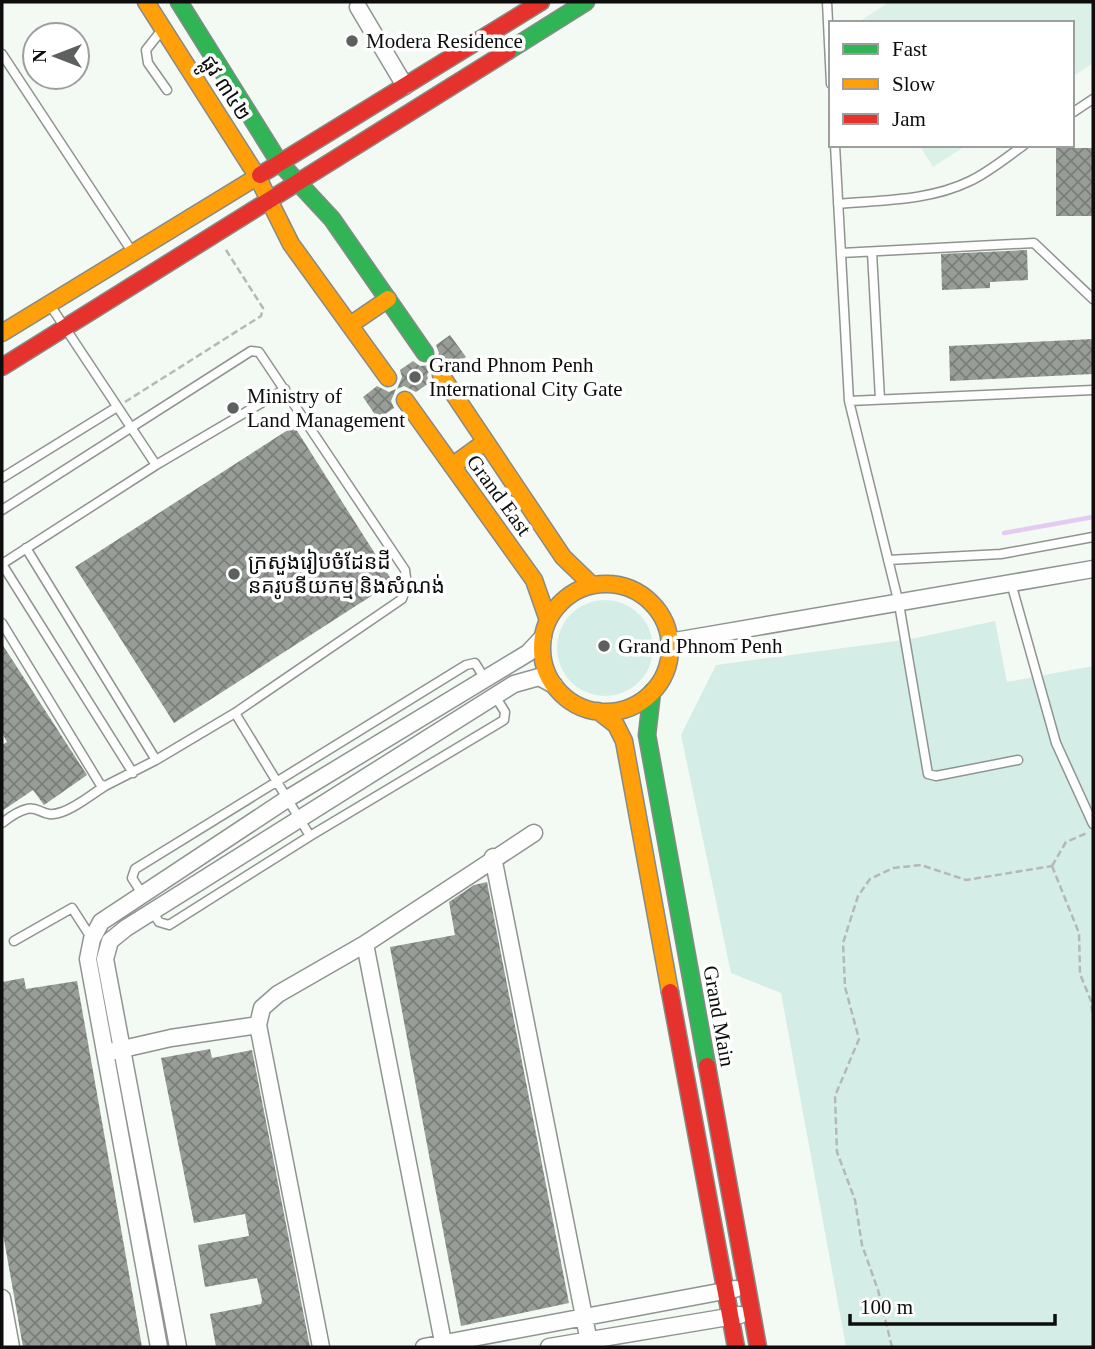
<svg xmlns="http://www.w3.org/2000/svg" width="1095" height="1349" font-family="'Times New Roman','Noto Sans Khmer',serif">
	<defs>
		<pattern id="building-cross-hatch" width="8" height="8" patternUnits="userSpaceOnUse" patternTransform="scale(1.75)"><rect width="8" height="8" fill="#989d98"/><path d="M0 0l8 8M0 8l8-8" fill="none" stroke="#7a7e7a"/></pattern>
	</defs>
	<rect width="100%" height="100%" fill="#f2faf3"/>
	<!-- grass -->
	<path fill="#d4eee7" d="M557 648a48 48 0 1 1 96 0a48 48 0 1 1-96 0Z
		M995 621 1007 682 1093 666V1347H846L781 993 731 973 681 735 716 665 911 639Z"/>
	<!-- pitch -->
	<path fill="#dbf1e8" d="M889 2H1093V63L1072 77V23H857Z
		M919 145H967L933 167Z"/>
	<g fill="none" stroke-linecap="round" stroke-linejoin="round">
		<!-- stream -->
		<path stroke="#e5cbf2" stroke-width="4.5" d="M1004 533 1093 517"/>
	</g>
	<!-- building -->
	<path fill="url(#building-cross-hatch)" d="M1056 148H1093V216H1056Z
		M1027 250 1028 280 990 282V288L942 290 941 254Z
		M450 335 466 357 452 367 447 362 435 363 439 353 436 345Z
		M1093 339V374L950 381 949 346Z
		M413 361 420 366 432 365 427 375 429 383 416 392 404 386 397 389 402 377 400 370Z
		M377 386 389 392 396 389 391 401 394 408 378 419 363 397Z
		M294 426 393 582 174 723 75 567Z
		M2 644 87 775 44 805 33 790 2 811V745L7 742 2 733Z
		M487 882 569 1303 461 1326 390 947 455 935 449 902 474 885Z
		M24 978 26 989 77 981 142 1347H23L2 1228V982Z
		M210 1049 212 1058 252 1050 310 1347H216L210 1314 261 1304 262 1300 257 1278 205 1287 198 1245 249 1236 245 1214 194 1223 161 1058Z"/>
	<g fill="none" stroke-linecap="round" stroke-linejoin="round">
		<!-- lane casing -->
		<g stroke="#909491" stroke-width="11">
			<path id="lane" d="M827 2 831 84
				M161 31 146 50 148 63 167 90
				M2 54 131 250
				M1072 113 1093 99
				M835 145 849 401 899 604 928 774 936 776 1018 760
				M838 204C882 200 929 201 970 181 989 172 1007 157 1024 145
				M872 252 880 399
				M841 253 1034 243 1093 299
				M849 401 1093 390
				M156 465 285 389
				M2 478 117 407
				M2 510 251 351 259 352 405 570 407 585 402 599 235 713 156 760 105 786 100 784 2 623
				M26 548 156 760
				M888 560 1001 554 1093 537
				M2 564 156 465 50 305
				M2 564 133 773
				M1011 583 1056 743 1093 824
				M235 713 310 836
				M2 823C42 792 35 822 62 812 77 807 92 794 105 786
				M141 892 132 878 135 869 466 665 475 663 485 679
				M152 911 159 922 169 925 310 836 504 720 505 712 495 696
				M14 941 72 908 92 939"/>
		</g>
		<!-- street casing -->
		<g stroke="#909491" stroke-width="19">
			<path id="street" d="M358 7 405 86
				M669 642 1093 569
				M493 857 590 1347
				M365 944 444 1347
				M114 1051 171 1038 258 1025
				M2 1298 11 1347
				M159 1347 88 959 92 939 101 922 287 799 528 653 543 637
				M178 1347 105 959 110 941 126 928 514 684 539 677 554 685
				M321 1347 258 1025 262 1008 278 994 365 944 534 833
				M424 1347 735 1289
				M549 1347 740 1315"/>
		</g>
		<!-- fast casing -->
		<g stroke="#878a87" stroke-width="19">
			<path id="fast" d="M179 2 279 162 332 219 425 353
				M508 51 586 2
				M652 692 647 735 707 1066"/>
		</g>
		<!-- slow casing -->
		<g stroke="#878a87" stroke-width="19">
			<path id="slow" d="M146 2 257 176 291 244 388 378
				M350 325 388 299
				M2 333 260 175
				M441 375 563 557 592 585
				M405 400 534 580 548 620
				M452 466 485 442
				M542 648a64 64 0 1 1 128 0a64 64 0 1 1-128 0Z
				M598 711 616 725 624 741 670 992"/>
		</g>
		<!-- jam casing -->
		<g stroke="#878a87" stroke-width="19">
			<path id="jam" d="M260 175 541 2
				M2 367 508 51
				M670 992 736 1347
				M707 1066 758 1347"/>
		</g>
		<!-- path -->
		<path stroke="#b6b8b7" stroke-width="2.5" stroke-dasharray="7 3.5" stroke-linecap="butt" d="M125 402 261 316 263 308 226 250
			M1052 866 1079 933 1080 974 1091 1001 1093 1018
			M1052 866 1066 842 1087 833
			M892 1347 878 1290 862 1245 855 1200 837 1152 835 1096 859 1039 845 987 843 943 858 896 870 879 893 868 921 865 966 880 1052 866"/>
		<!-- lane -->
		<use href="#lane" stroke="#fdfefd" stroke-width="8"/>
		<!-- street -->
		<use href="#street" stroke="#fdfefd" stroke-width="16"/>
		<!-- fast -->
		<use href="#fast" stroke="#30b455" stroke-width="16"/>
		<!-- slow -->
		<use href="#slow" stroke="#ff9f0a" stroke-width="16"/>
		<!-- jam -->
		<use href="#jam" stroke="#e5322d" stroke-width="16"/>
	</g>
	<!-- markers -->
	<g fill="#5d605e" stroke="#fff" stroke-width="2.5">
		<circle cx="352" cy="41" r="7"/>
		<circle cx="415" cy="377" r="7"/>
		<circle cx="233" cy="408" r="7"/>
		<circle cx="234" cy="574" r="7"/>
		<circle cx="604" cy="646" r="7"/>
	</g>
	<g text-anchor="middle" stroke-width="7" stroke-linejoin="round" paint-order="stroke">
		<!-- poi labels -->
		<g font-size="21" fill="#0d0d0d" stroke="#fff" text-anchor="start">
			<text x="366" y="48">Modera Residence</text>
			<text x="429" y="372">Grand Phnom Penh<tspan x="429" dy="24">International City Gate</tspan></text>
			<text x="247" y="403">Ministry of<tspan x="247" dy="24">Land Management</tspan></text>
			<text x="248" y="569">ក្រសួងរៀបចំដែនដី<tspan x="248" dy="24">នគរូបនីយកម្ម និងសំណង់</tspan></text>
			<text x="618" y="653">Grand Phnom Penh</text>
		</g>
		<!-- street labels -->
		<g font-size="21" fill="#0d0d0d" stroke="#fff">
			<text transform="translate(226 88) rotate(57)" y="7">ផ្លូវ ៣៤២</text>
			<text transform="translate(499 495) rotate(54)" y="7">Grand East</text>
			<text transform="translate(719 1016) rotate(80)" y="7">Grand Main</text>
		</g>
	</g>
	<!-- border -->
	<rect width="1095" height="1349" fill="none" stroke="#0d0d0d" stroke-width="7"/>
	<!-- legend -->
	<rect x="829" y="21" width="245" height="126" fill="#ffffff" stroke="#9e9e9e" stroke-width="2"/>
	<rect x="843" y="44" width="35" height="10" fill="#30b455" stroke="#9e9e9e" stroke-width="2"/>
	<text x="892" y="56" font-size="21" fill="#0d0d0d">Fast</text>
	<rect x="843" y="79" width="35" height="10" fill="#ff9f0a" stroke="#9e9e9e" stroke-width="2"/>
	<text x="892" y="91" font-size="21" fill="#0d0d0d">Slow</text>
	<rect x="843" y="114" width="35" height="10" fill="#e5322d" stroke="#9e9e9e" stroke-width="2"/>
	<text x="892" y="126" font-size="21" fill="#0d0d0d">Jam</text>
	<!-- north arrow -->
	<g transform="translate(56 56) rotate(270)"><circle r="33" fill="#ffffff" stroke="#9e9e9e" stroke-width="2"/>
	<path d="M0-5L12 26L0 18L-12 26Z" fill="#5d605e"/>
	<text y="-10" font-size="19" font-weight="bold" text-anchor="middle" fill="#0d0d0d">N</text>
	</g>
	<!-- scale -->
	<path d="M850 1314v10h205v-10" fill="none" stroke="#0d0d0d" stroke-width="3.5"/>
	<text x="860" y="1314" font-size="21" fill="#0d0d0d" stroke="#ffffff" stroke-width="5" paint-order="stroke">100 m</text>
</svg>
